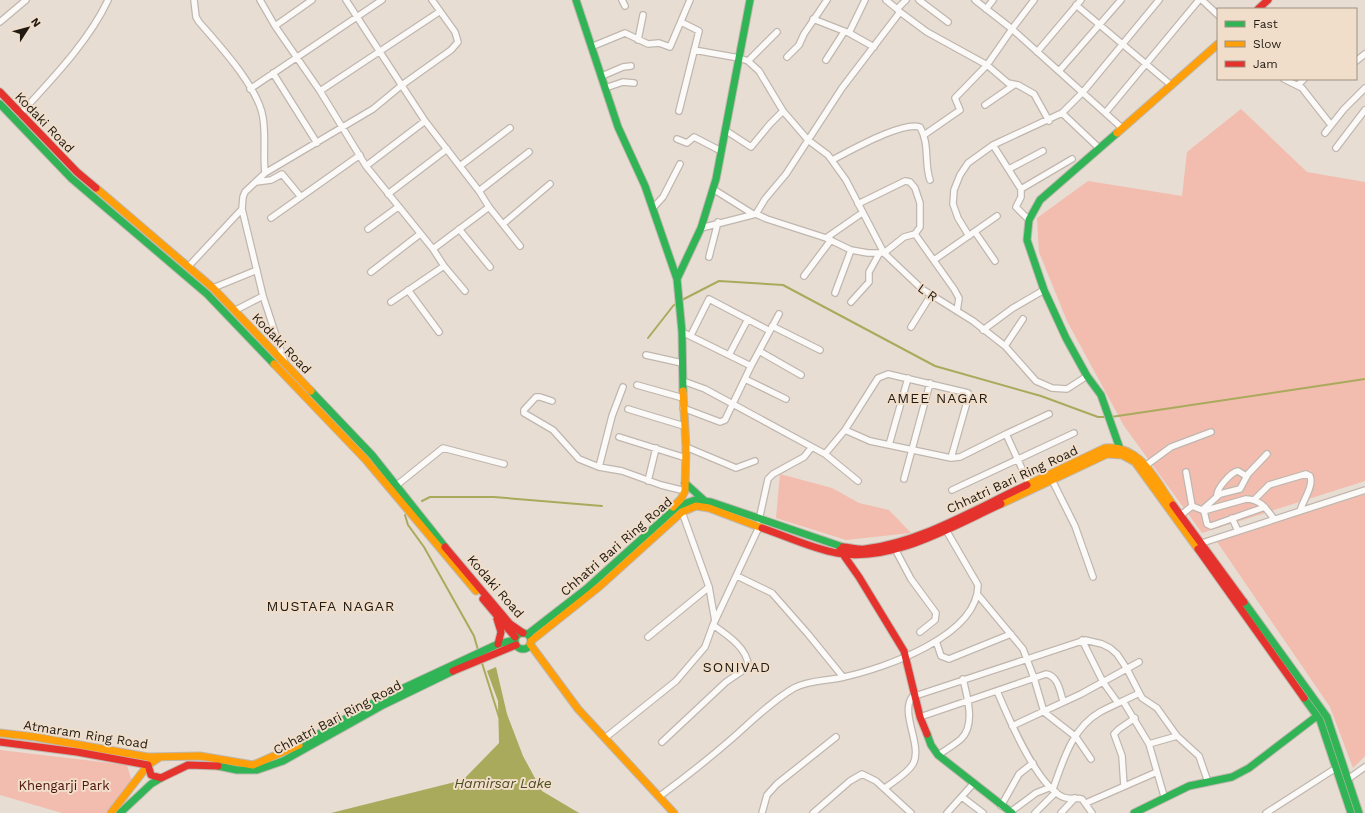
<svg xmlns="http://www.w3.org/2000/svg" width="1365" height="813" font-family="'Work Sans',sans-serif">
	<rect width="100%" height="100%" fill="#e8ddd2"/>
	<!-- green -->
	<path fill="#f2bcae" d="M1241 109 1307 172 1365 182V481L1202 533 1124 426 1067 321 1039 252 1037 218 1088 181 1182 196 1187 152Z
		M780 474 832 488 859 503 889 510 911 533 846 540 776 518Z
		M1365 492V756L1353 768 1330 707 1213 536Z
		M0 750 127 765 132 782 110 813H62L0 795Z"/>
	<!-- water -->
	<path fill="#aaaa5c" d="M496 667 507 714 523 756 542 791 579 813H331L463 780 499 743 498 701 487 671Z"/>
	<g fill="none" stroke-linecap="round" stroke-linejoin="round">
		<!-- stream -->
		<path stroke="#aaaa5c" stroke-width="2" d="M680 301 719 281 783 285 935 366 1041 396 1098 417H1107
			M648 338 673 306 677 303
			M1111 417 1365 379
			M422 501 430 497H494L602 506
			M405 515 408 525 424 547 474 636 478 650
			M481 660 499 717"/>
		<!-- street casing -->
		<g stroke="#bfb7af" stroke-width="8">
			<path id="street" d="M194 0 196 17 199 22C219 45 259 88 263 118 266 136 263 155 265 173
				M260 0 275 26 320 91 366 166 433 249 444 266 391 302
				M346 0 425 121 479 191 489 207 433 249
				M622 0 625 6
				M886 0 897 9
				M919 0 948 22
				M975 0 1012 29 1122 128
				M1202 0 1218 15
				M1076 5 1171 85
				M986 9 993 0
				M900 12 927 32 987 65 1008 83 1018 85 1034 94 1049 121
				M813 19 849 33 874 47
				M0 22 26 0
				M275 26 312 0
				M849 33 865 0
				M638 40 643 15
				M591 47 625 33 648 44 659 43 670 47 690 0
				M694 50 739 58 748 61 759 71 783 111 808 140 828 155 846 180 884 253 922 289 973 321 1005 346 1036 381 1052 388 1067 389 1087 376
				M1037 52 1081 0
				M787 57 799 45 804 34 827 0
				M826 60 844 32
				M748 61 777 32
				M1356 61 1365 54
				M1059 71 1121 0
				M273 73 317 143
				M602 76 623 67 631 66
				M1284 79 1302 88 1331 125
				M1298 85 1304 79
				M605 88 623 82 634 83
				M250 89 382 0
				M320 91 439 12
				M985 105 1014 85
				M679 111 699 31 681 22
				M1106 112 1199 0
				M1062 113 1099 148
				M20 114C51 80 89 41 108 0
				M725 130 751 147 770 124 783 111
				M1325 133 1344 109 1365 88
				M924 135 960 110 955 98 987 65 1012 29 1034 0
				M677 139 687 143 694 137 721 151
				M993 145 1021 189V197L1016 207 1029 220
				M1336 148 1365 110
				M832 160C850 151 902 121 920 127 930 144 924 163 930 180
				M366 166 425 121
				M460 166 510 128
				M1009 169 1043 151
				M256 182 271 180 282 174 301 197
				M713 189 753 214
				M1021 189 1072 159
				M479 191 529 152
				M388 194 447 149
				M489 207 520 246
				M653 208 663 197 680 164
				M242 209 263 296 285 363
				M756 214 767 219 826 238 851 250 868 253H884L904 237 915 234 920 227V203L915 188 910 182 905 181 858 204
				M271 218 360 155
				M503 224 550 184
				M701 228 756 214 765 199 786 174 842 88 900 12 897 9 906 0
				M368 229 398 207
				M459 229 490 267
				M975 232 995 261
				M915 234 954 289 959 298 957 311
				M969 236 958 218 953 204 954 190 960 175 968 163 993 145 1062 113 1083 92 1159 0
				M826 238 862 213
				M709 257 718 222
				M934 260 997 216
				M444 266 465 291
				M188 267 242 209 243 197 245 192 265 173 373 109 402 85 451 50 458 42 455 32 432 0
				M371 272 420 234
				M804 276 831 240
				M213 288 257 270
				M408 290 439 332
				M835 293 851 250
				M851 302 869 282V272L879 254
				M234 311 263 296
				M772 326 820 350
				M911 327 931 295
				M983 330 1013 308 1044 290
				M682 332 751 366
				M691 335 709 299 770 331
				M1005 346 1023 319
				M759 351 801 375
				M646 355 682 363
				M729 355 748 319
				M745 379 786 399
				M683 381 705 389 825 454 858 481
				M637 385 683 398
				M552 401 540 397H536L524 410V413L553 430 579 459 599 467 622 471 661 485 685 491
				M683 408 720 422 725 420 751 366 779 314
				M628 409 684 426
				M845 430 870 441 951 458 960 457 1006 434 1029 484
				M1006 434 1049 414
				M619 437 686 458
				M889 445 908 378
				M686 447 736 468 755 461
				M825 454 845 430 878 378 888 374 968 393 969 395 951 458
				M1145 466 1171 447 1211 432
				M599 467 612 416 623 387
				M1186 472 1192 506
				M904 479 930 383
				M1052 480 1075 526 1093 577
				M648 481 656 448
				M397 485 443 448 504 464
				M952 490 1074 433
				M1217 496C1216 489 1231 472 1238 471L1246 476
				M1254 500 1269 485 1306 474 1310 476C1314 486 1303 500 1300 511
				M1202 510 1220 494 1240 489 1248 474 1267 454
				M1204 511 1207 524 1211 526 1265 507
				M682 512 709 587 715 621
				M1181 515 1192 506 1202 510H1207L1246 499C1260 499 1266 508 1274 519
				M1232 518 1238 531
				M759 520 768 479 773 474 804 457 812 447
				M1202 543 1365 490
				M895 549 911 579 936 613 935 620 920 632
				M737 576 772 593 808 634 843 677
				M978 595 1023 649 1034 678 1044 712 1076 737 1091 759
				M648 637 709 587
				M1082 640 1103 682 1118 703
				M936 641 941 656 949 659 1011 634
				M997 691C1008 717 1037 786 1063 797 1069 800 1076 797 1082 799L1092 813
				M1123 701 1149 744 1164 796
				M920 717 1046 674C1058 676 1060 691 1063 701
				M1012 726 1081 694 1139 662
				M605 738 676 681 705 647 713 625 759 527
				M662 742 726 682 748 667C749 649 726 634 713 625
				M1149 744 1177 736
				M938 755C946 750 954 745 961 739 976 725 967 696 963 679
				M1348 779 1365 767
				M1124 786 1122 756 1114 734 1119 729 1135 718
				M885 788C894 781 907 774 913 764 923 746 900 714 912 697L1085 640 1102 644 1110 648 1117 654 1127 669 1142 698 1157 708 1177 736 1199 756 1208 782
				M1053 789C1063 761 1072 728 1100 712 1113 705 1126 700 1139 693
				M660 796C683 779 706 761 728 742 749 724 770 702 794 688 809 680 828 681 844 677 885 668 978 636 978 585L946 530
				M962 797 983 813
				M1086 803 1157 772
				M1001 806 1019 774 1033 763
				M762 813 767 795 777 784 836 737
				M813 813 850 781 862 774 876 781 911 813
				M947 813 973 784
				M1009 813 1036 793 1051 787
				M1035 813 1056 792
				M1061 813 1075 798
				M1266 813 1336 768"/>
		</g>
		<!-- fast casing -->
		<g stroke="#bfb7af" stroke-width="9">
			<path id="fast" d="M576 0 618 127 645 186 677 279 682 332 683 391
				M0 104 71 178 207 294 274 364
				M1117 133 1040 200 1029 220 1027 240 1044 290 1066 338 1087 376 1101 395 1119 446
				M677 279 701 228 716 179 750 0
				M311 391 372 455 445 547
				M685 483 705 501
				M1244 602 1327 717 1359 813
				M515 641a8 8 0 1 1 16 0a8 8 0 1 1-16 0Z
				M528 634 586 589 678 506 695 500 711 502 843 547
				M1304 698 1320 720 1351 813
				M927 734 931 745 938 755 1012 813
				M299 745 380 699 498 644 514 640
				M218 766 237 770H257L283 761 383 705 453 671
				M120 813 151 784 161 778
				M1134 813 1189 786 1232 777 1249 768 1317 716"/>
		</g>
		<!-- slow casing -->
		<g stroke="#bfb7af" stroke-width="9">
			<path id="slow" d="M1117 133 1218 44
				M96 188 213 288 311 391
				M274 364 366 460 476 591
				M1027 485 1105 448C1140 444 1155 480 1173 505
				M1001 504 1107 454 1122 455 1135 462 1198 549
				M673 507 681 499 685 491 686 447 683 391
				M531 641 600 586 682 512 696 506 709 508 762 528
				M530 644 578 709 674 813
				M0 733 35 737 148 757 200 756 253 765 299 745
				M111 813 148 765 160 757"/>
		</g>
		<!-- jam casing -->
		<g stroke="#bfb7af" stroke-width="9">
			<path id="jam" d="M1258 9 1268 0
				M0 92 77 172 96 188
				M1173 505 1244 602
				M762 528C786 536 813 549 837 553 892 563 953 526 1001 504
				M445 547 510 624 523 633
				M843 547C850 547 858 550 865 549 922 542 975 509 1027 485
				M1198 549 1304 698
				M840 550 859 577 904 651 920 717 927 734
				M483 599 515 637
				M497 619 501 632 498 644
				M453 671 516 645
				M0 742 77 752 148 765 151 775 161 778 188 765 218 766"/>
		</g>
		<!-- street -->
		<use href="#street" stroke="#fcfaf8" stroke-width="5.5"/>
		<!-- fast -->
		<use href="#fast" stroke="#30b455" stroke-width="7"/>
		<!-- slow -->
		<use href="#slow" stroke="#ff9f0a" stroke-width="7"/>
		<!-- jam -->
		<use href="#jam" stroke="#e5322d" stroke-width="7"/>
	</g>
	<g text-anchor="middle" stroke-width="4" stroke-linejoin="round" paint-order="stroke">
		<!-- street labels -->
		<g font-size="13" fill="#201a13" stroke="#f0deca">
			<text transform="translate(45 122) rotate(46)" y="5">Kodaki Road</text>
			<text transform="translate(928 292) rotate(35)" y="5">L R</text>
			<text transform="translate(282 343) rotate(46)" y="5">Kodaki Road</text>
			<text transform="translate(1012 479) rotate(-25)" y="5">Chhatri Bari Ring Road</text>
			<text transform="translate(616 546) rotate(-41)" y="5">Chhatri Bari Ring Road</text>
			<text transform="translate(496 586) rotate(49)" y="5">Kodaki Road</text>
			<text transform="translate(337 717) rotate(-28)" y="5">Chhatri Bari Ring Road</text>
			<text transform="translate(86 734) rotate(9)" y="5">Atmaram Ring Road</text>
		</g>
		<!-- park labels -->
		<g font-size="13" fill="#4f1209" stroke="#f0deca">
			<text x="64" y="790">Khengarji Park</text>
		</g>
		<!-- neighbourhood labels -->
		<g font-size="14" letter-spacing="1" fill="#201a13" stroke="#f0deca">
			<text x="938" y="403">AMEE NAGAR</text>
			<text x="331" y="611">MUSTAFA NAGAR</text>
			<text x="737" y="672">SONIVAD</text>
		</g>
		<!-- water labels -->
		<g font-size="14" font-style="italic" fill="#4b4d23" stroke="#f0deca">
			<text x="503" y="788">Hamirsar Lake</text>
		</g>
	</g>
	<!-- legend -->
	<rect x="1217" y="8" width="140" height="72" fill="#f0deca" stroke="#9d9081"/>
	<rect x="1225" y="21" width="20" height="6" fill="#30b455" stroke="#9d9081"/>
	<text x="1253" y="28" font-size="12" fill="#201a13">Fast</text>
	<rect x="1225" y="41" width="20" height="6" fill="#ff9f0a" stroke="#9d9081"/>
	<text x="1253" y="48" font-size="12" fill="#201a13">Slow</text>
	<rect x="1225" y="61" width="20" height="6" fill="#e5322d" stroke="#9d9081"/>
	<text x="1253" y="68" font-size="12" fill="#201a13">Jam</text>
	<!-- north arrow -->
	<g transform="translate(28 28) rotate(54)" stroke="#f0deca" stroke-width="3" paint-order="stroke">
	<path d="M0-3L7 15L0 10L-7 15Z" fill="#201a13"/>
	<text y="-6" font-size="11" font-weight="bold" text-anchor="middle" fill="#201a13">N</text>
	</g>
</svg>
